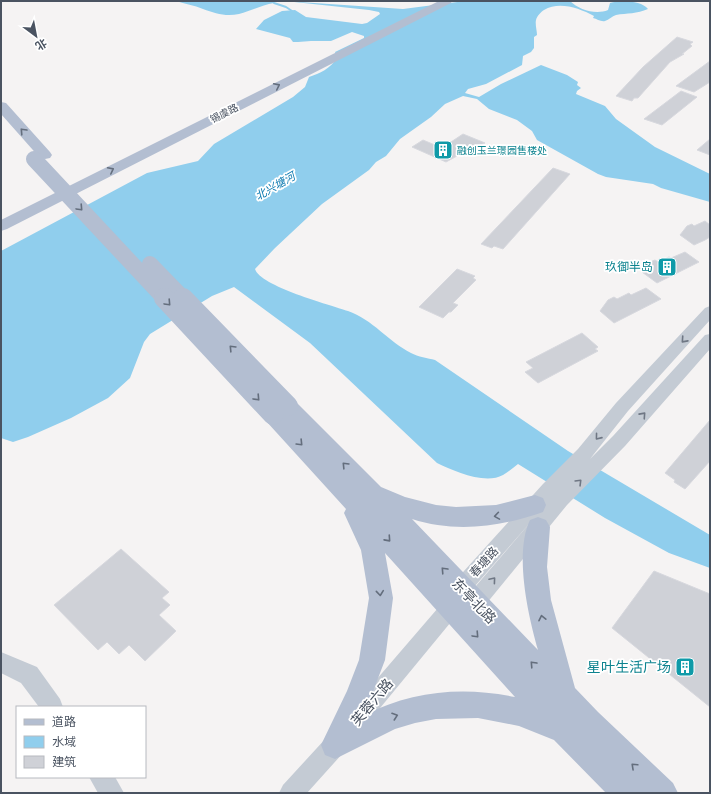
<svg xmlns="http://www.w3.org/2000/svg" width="711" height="794" font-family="'Space Grotesk','Noto Sans SC',sans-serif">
	<rect width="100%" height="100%" fill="#f5f3f3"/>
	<!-- water -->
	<path fill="#90ceed" d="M176 1H274V3C262 5 251 11 239 14 225 17 215 13 203 9 194 5 185 4 176 1Z
		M285 1 403 9 465 1H570C579 10 596 15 608 10L610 3C620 0 641 0 648 9 637 14 627 13 616 15 612 16 609 20 605 21 601 22 597 19 593 18L594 16C579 8 559 1 544 10 541 12 537 16 536 20 535 24 537 31 537 35L534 37V48L531 52 523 56 522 65 486 84 468 89 465 93 479 97 501 84 541 65 567 75 578 82 577 85 581 88 577 91 576 94 605 106 616 119 655 147 710 174V202L661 188 653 184 606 177 598 174 537 140 532 131 517 120 489 109 477 99 463 96 445 104 431 117 400 139 386 156 376 162 369 170 322 204 275 248 255 269C260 286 330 305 348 311 372 319 389 342 411 353 418 357 428 358 435 360L568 451 710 535V568L669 553 605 518 518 464C513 468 508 472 503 475 485 485 454 471 437 463L310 343 234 287 212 296 150 334 144 342 130 378 108 398 71 418 28 437 13 442 1 438V251L147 173 198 161 214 144 293 97 305 87 309 77C320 73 330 69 337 58L335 52 364 38V36L352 32 331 41H311L298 42H293L290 38 256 29 264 20 282 11 295 10 306 17 362 24 367 23 380 14 379 12 369 10Z"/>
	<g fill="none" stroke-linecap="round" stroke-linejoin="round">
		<!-- stream -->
		<path stroke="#90ceed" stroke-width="2" d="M274 3 286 7 292 11"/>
	</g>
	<!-- building -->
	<path fill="#cfd1d7" stroke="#d7d8de" d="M677 37 693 42 690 44 692 46 682 54H684L670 62 638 98H634L632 101 616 96 643 67Z
		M710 61V82L694 92 676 86Z
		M681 91 697 97 662 125 644 119Z
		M463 134 485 143 455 155 457 156 446 162 412 147 423 140 442 148Z
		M710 139V155L697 150Z
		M553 168 570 174 503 249 494 246 492 248 481 244Z
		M705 221 710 225V237L705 240 694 245 680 235 687 226 692 224 694 226Z
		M685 252 699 262 657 283 642 272 650 262 655 260 658 262 669 257 671 258Z
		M457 269 475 276 473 278 476 280 453 303 458 305 451 312H449L443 318 419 307Z
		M646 288 661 299 614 323 600 311 608 300 614 297 617 299 629 293 631 295Z
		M582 333 598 347 595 349 598 351 538 383 525 372 533 368 526 362Z
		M710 420V461L685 489 674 482 675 480 665 473Z
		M121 549 169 592 162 598 170 605 159 615 176 631 145 661 129 645 119 654 107 642 98 650 54 605Z
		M654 571 710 594V707L612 628Z"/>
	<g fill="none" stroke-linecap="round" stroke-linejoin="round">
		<!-- minor -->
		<path fill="#c4cbd4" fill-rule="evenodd" d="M710 306V320L628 411 590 459 567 482 613 436 705 335 710 334V349L625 446 567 505 482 609 466 613 460 611 343 753 307 793H279L283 785 327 737 444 601 454 582 543 484 578 449 616 403 705 308ZM535 517 469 594H468Z
			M1 652 37 667 60 699 63 707H39L21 683 1 673Z
			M89 777H115L124 793H98Z"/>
		<!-- major -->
		<path fill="#b3bed1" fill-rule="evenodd" d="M439 1H452L451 3 7 229 1 231V220Z
			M1 102 6 103 50 152 52 155 50 158 45 159 40 158 1 114Z
			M288 398 295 401 381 487 405 497 436 505 456 507 496 505 535 495 543 498 546 505 543 512C501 527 455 533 412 519L538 650C528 615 514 553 530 520L538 517 546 520 550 527 547 567 551 600 575 688 598 712 673 783 678 793H606L554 740 519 726 478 718 436 719 415 723 395 729 335 759 325 755 321 745 347 691 359 660 369 598 361 550 344 513 346 509 266 421 263 415 266 409 273 407 280 409 278 406 281 401ZM385 553 515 697C462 686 412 691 364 715L385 660 393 598Z"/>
		<!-- major-bridge-far1 -->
		<path stroke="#b3bed1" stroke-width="16" d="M34 159 165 299
			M150 264 184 299"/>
		<!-- major-bridge -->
		<path stroke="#b3bed1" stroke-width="20" d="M164 298 273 415
			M183 298 288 406"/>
	</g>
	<!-- one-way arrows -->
	<defs><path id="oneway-chevron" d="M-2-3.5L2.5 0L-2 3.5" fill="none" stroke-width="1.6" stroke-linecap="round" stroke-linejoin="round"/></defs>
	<g stroke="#646e7d">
		<use href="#oneway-chevron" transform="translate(277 86) rotate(-26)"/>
		<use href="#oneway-chevron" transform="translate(23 131) rotate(-133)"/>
		<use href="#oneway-chevron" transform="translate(111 170) rotate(-27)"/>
		<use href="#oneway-chevron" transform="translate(80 208) rotate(47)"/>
		<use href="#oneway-chevron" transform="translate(168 303) rotate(47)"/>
		<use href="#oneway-chevron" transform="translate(232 348) rotate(-134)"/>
		<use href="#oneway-chevron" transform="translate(257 398) rotate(47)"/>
		<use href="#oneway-chevron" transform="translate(300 443) rotate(46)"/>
		<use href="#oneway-chevron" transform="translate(345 465) rotate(-134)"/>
		<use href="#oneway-chevron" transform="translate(497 516) rotate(171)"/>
		<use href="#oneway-chevron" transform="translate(388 539) rotate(48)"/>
		<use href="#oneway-chevron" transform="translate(444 570) rotate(-133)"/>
		<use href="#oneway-chevron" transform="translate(380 593) rotate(84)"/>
		<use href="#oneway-chevron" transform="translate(542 618) rotate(-102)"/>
		<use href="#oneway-chevron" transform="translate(476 635) rotate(47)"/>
		<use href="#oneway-chevron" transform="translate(533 664) rotate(-133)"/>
		<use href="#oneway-chevron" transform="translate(395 716) rotate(-19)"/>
		<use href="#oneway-chevron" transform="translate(634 766) rotate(-137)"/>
	</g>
	<g stroke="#6f7784">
		<use href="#oneway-chevron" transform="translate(684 340) rotate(132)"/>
		<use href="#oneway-chevron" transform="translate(643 415) rotate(-48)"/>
		<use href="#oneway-chevron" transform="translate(598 437) rotate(129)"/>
		<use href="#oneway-chevron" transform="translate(579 482) rotate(-45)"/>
		<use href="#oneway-chevron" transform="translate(493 580) rotate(-50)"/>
	</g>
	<!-- icons -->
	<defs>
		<g id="building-square" transform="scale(1)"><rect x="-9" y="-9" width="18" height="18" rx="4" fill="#0f9aa8" stroke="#fff"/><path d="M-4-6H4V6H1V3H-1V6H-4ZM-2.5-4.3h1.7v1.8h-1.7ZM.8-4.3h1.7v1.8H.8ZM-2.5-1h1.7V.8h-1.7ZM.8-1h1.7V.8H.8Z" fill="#fff"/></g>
	</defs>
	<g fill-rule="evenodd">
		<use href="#building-square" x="443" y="150"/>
		<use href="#building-square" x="667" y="267"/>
		<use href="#building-square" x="685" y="667"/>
	</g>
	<g text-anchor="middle" stroke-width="3.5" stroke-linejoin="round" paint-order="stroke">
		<!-- far-street labels -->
		<g font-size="10" fill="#4a5361" stroke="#fff">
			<text transform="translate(224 113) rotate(-27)" y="4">锡虞路</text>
		</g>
		<!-- far-culture labels -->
		<g font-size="10" fill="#0d838f" stroke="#fff" text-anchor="start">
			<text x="457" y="154">融创玉兰璟园售楼处</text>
		</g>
		<!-- far-water labels -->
		<g font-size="11" font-style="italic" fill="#0c7ab1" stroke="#fff">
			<text transform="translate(275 186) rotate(-30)" y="4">北兴塘河</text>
		</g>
		<!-- culture labels -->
		<g font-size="12" fill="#0d838f" stroke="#fff" text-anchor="end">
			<text x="653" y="271">玖御半岛</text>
		</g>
		<!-- street labels -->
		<g font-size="12" fill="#4a5361" stroke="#fff">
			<text transform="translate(484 562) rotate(-48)" y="4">春塘路</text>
		</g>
		<!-- near-street labels -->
		<g font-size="14" fill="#4a5361" stroke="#fff">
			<text transform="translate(474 601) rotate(46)" y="5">东亭北路</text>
			<text transform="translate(372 702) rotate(-50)" y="5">芙蓉六路</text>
		</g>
		<!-- near-culture labels -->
		<g font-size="14" fill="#0d838f" stroke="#fff" text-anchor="end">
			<text x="671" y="672">星叶生活广场</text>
		</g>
	</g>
	<!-- border -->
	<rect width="711" height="794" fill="none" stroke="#4a5361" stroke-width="4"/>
	<!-- legend -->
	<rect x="16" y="706" width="130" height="72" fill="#ffffff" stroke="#b7bac0"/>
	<rect x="24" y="719" width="20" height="6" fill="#b3bed1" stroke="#b7bac0"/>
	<text x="52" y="726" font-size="12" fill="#4a5361">道路</text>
	<rect x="24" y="736" width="20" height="12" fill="#90ceed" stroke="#b7bac0"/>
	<text x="52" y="746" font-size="12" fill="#4a5361">水域</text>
	<rect x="24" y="756" width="20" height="12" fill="#cfd1d7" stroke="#b7bac0"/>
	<text x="52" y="766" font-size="12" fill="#4a5361">建筑</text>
	<!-- north arrow -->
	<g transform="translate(36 36) rotate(148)" stroke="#ffffff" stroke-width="3" paint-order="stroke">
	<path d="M0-3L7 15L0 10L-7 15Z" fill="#4a5361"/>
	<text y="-6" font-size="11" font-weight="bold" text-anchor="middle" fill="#4a5361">北</text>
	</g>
</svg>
